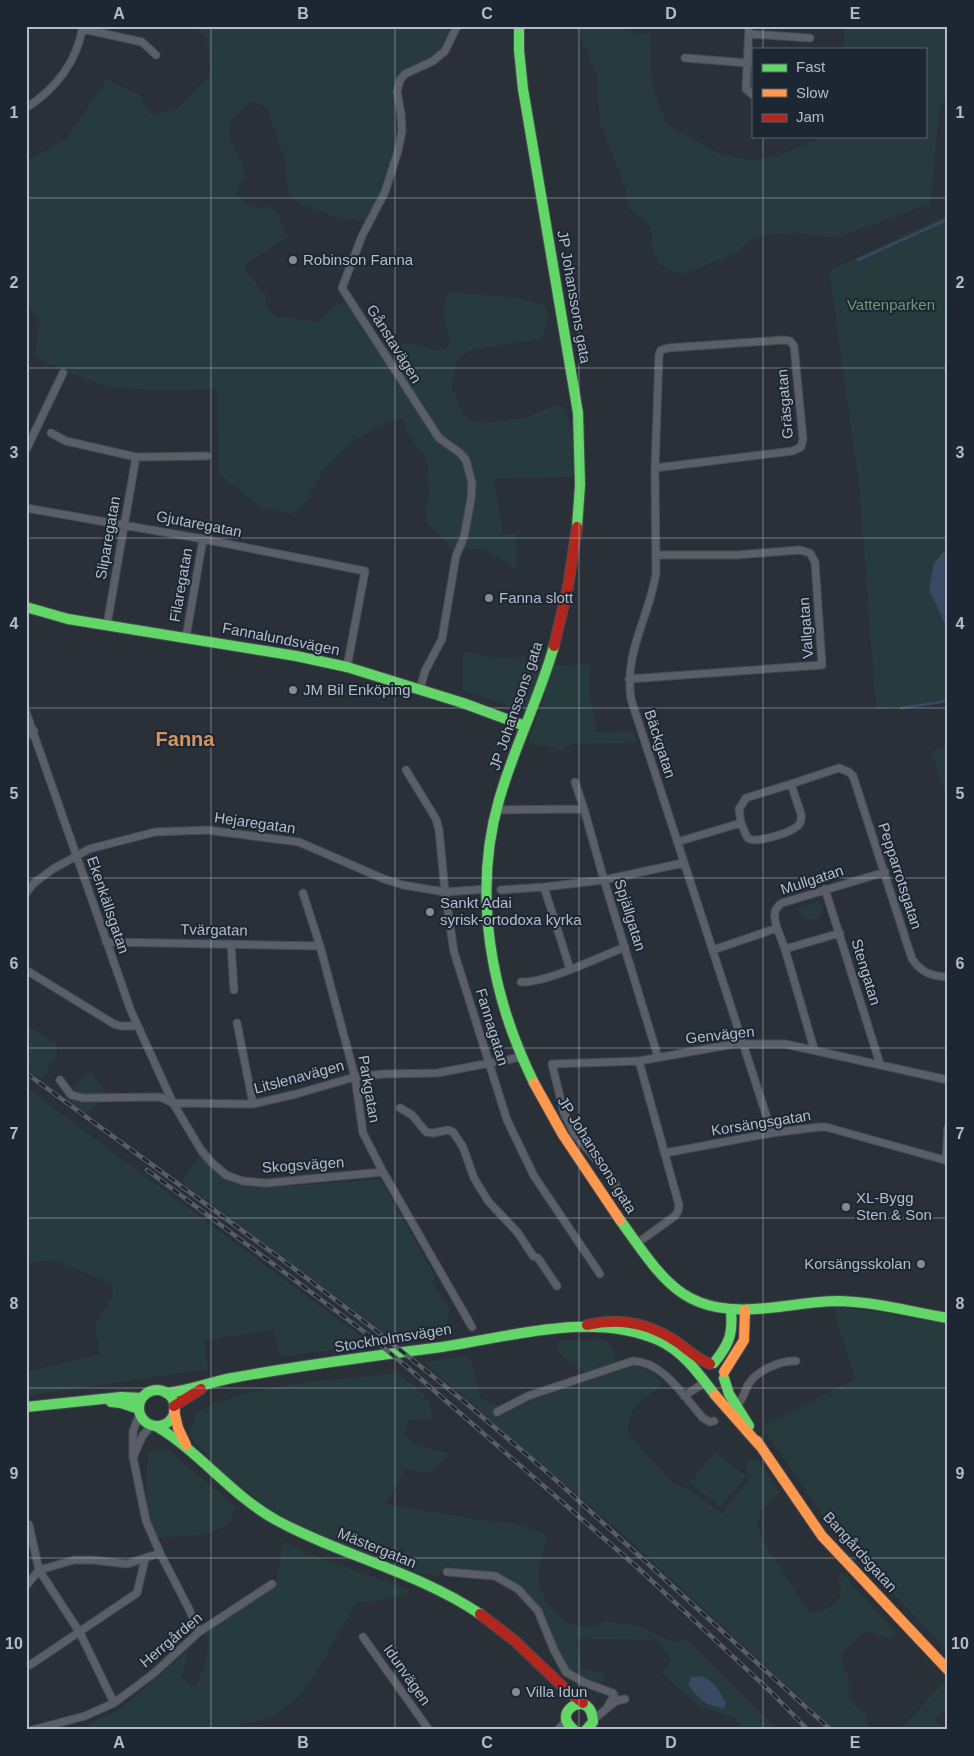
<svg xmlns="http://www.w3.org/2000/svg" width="974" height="1756" font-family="Arial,sans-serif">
	<rect width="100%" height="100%" fill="#2a3038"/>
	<!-- green -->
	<path fill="#273a3e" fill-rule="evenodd" d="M194 26H453C450 34 447 45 441 50 429 62 400 68 394 82 389 93 398 105 398 116 399 151 385 193 365 222L337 217 318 211 302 204 291 197 287 187 286 163 267 109 258 102H249C209 138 240 141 246 177L240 183 236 192C248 207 252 210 270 206L278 216 288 236 244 266 248 274 265 294 267 307 275 316 318 322 334 305 347 302 370 339 402 344H416L436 350 445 349 450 342C446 325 439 307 450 292 481 296 518 294 546 307 550 319 546 329 540 339L472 350 459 358 454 370 452 388 463 414 472 421 486 423 528 417 541 410 559 405 567 410 572 435 576 477 494 479 503 534 516 533V570L506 562 483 549 454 550 428 524 425 508 429 495 427 463 424 453 417 447 409 435 404 421 400 418 389 421 376 428 355 440 344 449 322 472 306 502 292 514 261 508 218 473 217 389C184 390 150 392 117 387 92 384 58 367 34 357L40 321 26 303V161L66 139 107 79 139 94 150 114 176 110 210 74 207 39Z
		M576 26H626C631 35 641 34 650 34L652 86 667 125 720 154 753 160 776 156 826 136H925V49H843L844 26H948V91L939 111 930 204 835 238 797 233 763 235 747 242 736 253 684 274 668 270 659 264 652 247 651 227 629 208 624 184 600 123 597 75Z
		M948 215V701L876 710 859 485 829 270Z
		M463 652C481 654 502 662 521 656L543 666 528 707 516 709 463 690Z
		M591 664 589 693 597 732 633 731 637 743 571 744 561 752 551 747 528 743 546 694 543 692 552 666Z
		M948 746V803L931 751Z
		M818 901 823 911 818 920 803 919 797 909Z
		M26 1025 56 1043 57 1055C50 1063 47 1072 41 1080L26 1068Z
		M92 1072 107 1097 86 1114 69 1101C70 1088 81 1077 92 1072Z
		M26 1087C141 1174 257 1258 372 1345L280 1357 274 1329 204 1341 208 1369 26 1396V1372L100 1354 94 1326 101 1313 113 1297 112 1284 52 1260 26 1264Z
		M199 1155 219 1175 234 1184 251 1187 304 1185 380 1179 436 1278 431 1281 450 1310 447 1323 452 1331 460 1334 398 1343 182 1182Z
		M833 1307 856 1309 948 1324V1651L873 1572 820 1512 762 1427 855 1379Z
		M606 1339 613 1350 616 1364 585 1373C582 1370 579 1367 576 1364 563 1356 558 1359 557 1341Z
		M469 1356 481 1398 494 1404 512 1409 531 1400 631 1367C645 1366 653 1372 663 1382L631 1412 628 1427 631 1436 669 1480 688 1489 722 1514 749 1479 746 1468 747 1462 753 1458 758 1460 780 1493C739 1522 765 1543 785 1574 793 1587 800 1600 811 1612 825 1611 835 1606 842 1593L838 1578 839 1574 841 1572 897 1633 890 1639 870 1632 862 1633C853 1645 844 1646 841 1662 851 1679 848 1682 849 1700L866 1716 869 1730H835L626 1537 423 1362Z
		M396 1373C412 1384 438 1399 430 1421L409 1419 404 1434C415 1447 432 1451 449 1452 442 1461 433 1475 420 1472 415 1471 410 1469 405 1470L385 1504 482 1520 514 1523 547 1534C544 1548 537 1570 539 1584 542 1599 555 1612 565 1623L589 1628 608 1621 639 1626 659 1636 679 1643 685 1638 778 1730H746L733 1717 700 1707 661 1673 672 1660 657 1640 576 1639 582 1669 604 1673 603 1683 598 1684 573 1674 568 1670 564 1664 540 1609 511 1578 499 1573 463 1570 444 1571 437 1576 419 1573 307 1531 281 1517 230 1480 192 1440 189 1434 198 1412C249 1383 337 1380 396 1373ZM708 1678 715 1684 726 1702 724 1708Z
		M153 1449H165L175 1455 236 1508 226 1526 204 1535 158 1538 149 1519 146 1496 147 1461 148 1453Z
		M715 1452 746 1476 721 1507 690 1483Z
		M285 1541 308 1554 408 1589 406 1596 395 1597 385 1600 356 1603 315 1674 297 1699 268 1719 240 1724 235 1730H88L89 1723 119 1710 190 1648 181 1675 188 1684 197 1685C204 1667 210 1651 207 1632L276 1586 282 1548Z
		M943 1683 948 1688V1708L935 1718 944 1730H900Z"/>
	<!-- water -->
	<path fill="#384963" d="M948 550V661L946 626 929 589 934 563 943 552Z
		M700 1676C714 1680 719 1690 726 1703L724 1708C707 1707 697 1698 688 1684L691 1677Z"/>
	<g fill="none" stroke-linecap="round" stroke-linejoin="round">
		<!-- stream -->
		<path stroke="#384963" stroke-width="2.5" d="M858 260 948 219
			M901 708 948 701"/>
		<!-- street casing -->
		<g stroke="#484c53" stroke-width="9">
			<path id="street" d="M749 26 746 89 753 95
				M83 29 142 42 156 55
				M749 34 810 38
				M685 58 748 63
				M26 108C56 89 77 61 83 26
				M51 433 66 441 136 457 207 456
				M26 450 63 373
				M655 468 793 451 801 447 803 439 794 346 790 341 783 340 668 348 661 350 659 355 655 468 656 573C649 619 624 650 631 699L772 1133
				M26 508 203 539 365 571 347 667
				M107 625 136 457
				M186 637 203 539
				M629 679 822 665 815 562 810 553 800 550 736 555H656
				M420 689 425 671 442 639 456 556 464 537 471 499 472 483 466 460 460 453 439 438 342 288 362 236 385 192 398 151 402 131 401 114 397 92 400 80 405 74 433 61 445 51 457 26
				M26 712 131 1011 173 1103 201 1150 211 1162 226 1175 243 1181 266 1183 383 1172
				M26 736 34 731
				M406 770 436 819 439 830 445 892 454 952 507 1120 534 1176 600 1274
				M575 782 584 809 604 880 658 1057
				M791 784 839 768 849 772 853 776 912 959C922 973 931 976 948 977
				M496 810 584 809
				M677 842 741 823 739 809 746 798 791 784 801 814C802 820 800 825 795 828 788 833 755 844 748 838 745 834 743 827 741 823
				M544 887 570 969
				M825 889 880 1064
				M501 890 544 887 604 880 683 863
				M26 893 34 883 53 869 89 849 155 832 207 830 299 842 384 879 403 885 445 892 487 889
				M303 893 320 946 355 1077 363 1133 383 1172 472 1327
				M777 928 785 949 814 1049
				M106 942 320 946
				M231 944 234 990
				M785 949 840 933
				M713 950 777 928C774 917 772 910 782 903L885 872
				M26 970 114 1024 121 1026H137
				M521 982C547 983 599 957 625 947
				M237 1023 253 1104
				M60 1080 71 1095 83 1098 160 1097 173 1103 253 1104 296 1094 355 1077 384 1074 437 1073 522 1057
				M400 1108 412 1115 426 1132 433 1133 448 1130 453 1132 463 1147 474 1178 488 1201 518 1233 533 1256 538 1258 557 1286
				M665 1153 772 1133 819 1127H826L948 1161
				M946 1161 948 1127
				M618 1190 614 1181 574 1133 564 1113 552 1064 639 1061 734 1044H785L948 1080
				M636 1244 675 1216 678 1211 679 1205 639 1061
				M684 1396 704 1383
				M736 1406C743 1400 744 1393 748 1385 756 1371 780 1360 796 1361
				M497 1412 528 1396 633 1361C664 1362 684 1397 703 1418L710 1422 714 1421
				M140 1413 133 1431V1457L146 1521 160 1553 188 1607 199 1632
				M134 1455 143 1435 152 1425
				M26 1523 29 1525 39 1570 80 1633 114 1703
				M447 1572 495 1576 518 1589 538 1611 554 1650 566 1672 585 1683 613 1693 614 1696 608 1706
				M26 1586 39 1570 74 1560H93L127 1564 160 1553
				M363 1637 429 1730
				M30 1665 137 1593 145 1559
				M594 1719 616 1701 625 1699
				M32 1730 85 1716 114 1703 153 1674 199 1632 272 1584
				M558 1730 564 1723 566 1716"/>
		</g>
		<!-- fast casing -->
		<g stroke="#484c53" stroke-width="12">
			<path id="fast" d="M519 26V50L523 89 578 413 580 485 577 527
				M26 607 68 619 296 656 347 667 463 703 525 726
				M534 1083C491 996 472 894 499 800 514 747 539 699 554 646
				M620 1220C665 1282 682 1317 768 1308 791 1306 815 1301 839 1301 876 1302 912 1312 948 1318
				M714 1363C729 1344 733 1335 731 1311
				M724 1378 729 1394 749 1426
				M139 1408a18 18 0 1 1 36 0a18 18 0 1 1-36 0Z
				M166 1393C189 1391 210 1382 232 1378 302 1365 372 1356 442 1347 510 1337 592 1311 658 1340 683 1351 699 1374 715 1395
				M111 1402 121 1403 139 1409
				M26 1407 121 1397 142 1398
				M156 1426C200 1452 231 1495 276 1520 342 1556 418 1572 480 1614
				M574 1730C570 1726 565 1722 566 1716 567 1704 592 1694 593 1722L586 1730"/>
		</g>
		<!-- slow casing -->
		<g stroke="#484c53" stroke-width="12">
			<path id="slow" d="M534 1083 563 1135 620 1220
				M724 1372 744 1340 745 1310
				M715 1395 760 1446
				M174 1411 178 1428 186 1445
				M757 1441 822 1536 948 1670"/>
		</g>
		<!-- jam casing -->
		<g stroke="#484c53" stroke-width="12">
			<path id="jam" d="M554 646 568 587 577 527
				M587 1325C620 1317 649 1323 677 1342 688 1350 697 1359 710 1364
				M174 1406 201 1389
				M480 1614 515 1641 564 1688 583 1703"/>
		</g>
		<!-- street -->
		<use href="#street" stroke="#5a5e66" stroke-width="7"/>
		<!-- fast -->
		<use href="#fast" stroke="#63d668" stroke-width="10"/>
		<!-- slow -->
		<use href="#slow" stroke="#ff974d" stroke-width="10"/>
		<!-- jam -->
		<use href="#jam" stroke="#b3261e" stroke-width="10"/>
		<!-- rail casing -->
		<g stroke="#595d64" stroke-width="4.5">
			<path id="rail" d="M26 1073 284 1261 378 1332 466 1403 547 1472 831 1730
				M147 1170 367 1334 407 1367 638 1568 771 1692 808 1730"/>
		</g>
		<!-- rail -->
		<use href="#rail" stroke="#1d2633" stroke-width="2.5" stroke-dasharray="8" stroke-linecap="butt"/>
	</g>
	<!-- grid -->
	<path fill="none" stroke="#b4bcc9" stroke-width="1" stroke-opacity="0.55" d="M211 26V1730M395 26V1730M579 26V1730M763 26V49M763 136V1730M26 198H948M26 368H948M26 538H948M26 708H948M26 878H948M26 1048H948M26 1218H948M26 1388H948M26 1558H948"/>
	<!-- markers -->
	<g fill="#848b96" stroke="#1d2633" stroke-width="2">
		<circle cx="293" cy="260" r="5"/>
		<circle cx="489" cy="598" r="5"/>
		<circle cx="293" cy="690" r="5"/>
		<circle cx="430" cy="912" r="5"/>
		<circle cx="846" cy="1207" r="5"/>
		<circle cx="921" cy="1264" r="5"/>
		<circle cx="516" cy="1692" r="5"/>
	</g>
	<g text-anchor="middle" stroke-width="4" stroke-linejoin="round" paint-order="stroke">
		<!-- poi labels -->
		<g font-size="15" fill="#b4bcc9" stroke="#1d2633" text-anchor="start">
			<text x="303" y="265">Robinson Fanna</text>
			<text x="499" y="603">Fanna slott</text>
			<text x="303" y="695">JM Bil Enköping</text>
			<text x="440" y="908">Sankt Adai<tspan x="440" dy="17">syrisk-ortodoxa kyrka</tspan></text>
			<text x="856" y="1203">XL-Bygg<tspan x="856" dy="17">Sten &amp; Son</tspan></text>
			<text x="911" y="1269" text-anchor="end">Korsängsskolan</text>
			<text x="526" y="1697">Villa Idun</text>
		</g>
		<!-- street labels -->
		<g font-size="15" fill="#b4bcc9" stroke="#1d2633">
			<text transform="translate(574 297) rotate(80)" y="5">JP Johanssons gata</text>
			<text transform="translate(394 344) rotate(58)" y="5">Gånstavägen</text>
			<text transform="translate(785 404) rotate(-95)" y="5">Gräsgatan</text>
			<text transform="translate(199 524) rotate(11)" y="5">Gjutaregatan</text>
			<text transform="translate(108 538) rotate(-80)" y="5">Sliparegatan</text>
			<text transform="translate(181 585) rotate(-80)" y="5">Filaregatan</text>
			<text transform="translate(806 628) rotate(-94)" y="5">Vallgatan</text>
			<text transform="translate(281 639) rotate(11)" y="5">Fannalundsvägen</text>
			<text transform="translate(516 706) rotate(-71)" y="5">JP Johanssons gata</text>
			<text transform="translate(660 744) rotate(72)" y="5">Bäckgatan</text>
			<text transform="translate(255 823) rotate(8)" y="5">Hejaregatan</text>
			<text transform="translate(900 876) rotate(72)" y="5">Pepparrotsgatan</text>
			<text transform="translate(812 880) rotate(-18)" y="5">Mullgatan</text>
			<text transform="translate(108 905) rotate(71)" y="5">Ekenkällsgatan</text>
			<text transform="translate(630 915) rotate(73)" y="5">Spjällgatan</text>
			<text transform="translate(214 930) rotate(1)" y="5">Tvärgatan</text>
			<text transform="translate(866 972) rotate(73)" y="5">Stengatan</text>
			<text transform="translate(492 1027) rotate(73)" y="5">Fannagatan</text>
			<text transform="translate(720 1035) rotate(-6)" y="5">Genvägen</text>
			<text transform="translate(299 1077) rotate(-15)" y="5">Litslenavägen</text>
			<text transform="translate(369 1089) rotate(80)" y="5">Parkgatan</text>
			<text transform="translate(761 1123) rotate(-9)" y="5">Korsängsgatan</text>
			<text transform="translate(597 1155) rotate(58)" y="5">JP Johanssons gata</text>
			<text transform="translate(303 1165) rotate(-4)" y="5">Skogsvägen</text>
			<text transform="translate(393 1338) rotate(-9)" y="5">Stockholmsvägen</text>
			<text transform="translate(377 1548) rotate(22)" y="5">Mästergatan</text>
			<text transform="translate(860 1552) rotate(48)" y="5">Bangårdsgatan</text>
			<text transform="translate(171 1640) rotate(-40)" y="5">Herrgården</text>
			<text transform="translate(407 1675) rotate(55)" y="5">Idunvägen</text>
		</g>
		<!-- park labels -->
		<g font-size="15" fill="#6b9a76" stroke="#1d2633">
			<text x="891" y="310">Vattenparken</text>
		</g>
		<!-- district labels -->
		<g font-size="20" font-weight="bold" fill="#d59563" stroke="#1d2633">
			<text x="185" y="746">Fanna</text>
		</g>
	</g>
	<!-- border -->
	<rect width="974" height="1756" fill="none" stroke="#1d2633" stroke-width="55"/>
	<!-- legend -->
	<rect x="752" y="48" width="175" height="90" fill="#1d2633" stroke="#59626f"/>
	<rect x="762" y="64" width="25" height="8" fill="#63d668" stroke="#59626f"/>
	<text x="796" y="72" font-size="15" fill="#b4bcc9">Fast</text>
	<rect x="762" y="89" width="25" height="8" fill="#ff974d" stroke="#59626f"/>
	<text x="796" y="98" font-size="15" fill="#b4bcc9">Slow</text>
	<rect x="762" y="114" width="25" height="8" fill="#b3261e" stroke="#59626f"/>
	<text x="796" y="122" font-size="15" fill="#b4bcc9">Jam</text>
	<rect x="28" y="28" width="918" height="1700" fill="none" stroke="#b4bcc9" stroke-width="2"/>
	<g font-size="16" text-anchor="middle" font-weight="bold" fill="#b4bcc9">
		<text x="119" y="19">A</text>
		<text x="303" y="19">B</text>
		<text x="487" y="19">C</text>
		<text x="671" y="19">D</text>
		<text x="855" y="19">E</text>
		<text x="14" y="118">1</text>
		<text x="960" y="118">1</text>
		<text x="14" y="288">2</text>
		<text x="960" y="288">2</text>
		<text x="14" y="458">3</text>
		<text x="960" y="458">3</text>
		<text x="14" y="629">4</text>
		<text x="960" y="629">4</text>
		<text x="14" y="799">5</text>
		<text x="960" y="799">5</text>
		<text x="14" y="969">6</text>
		<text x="960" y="969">6</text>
		<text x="14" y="1139">7</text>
		<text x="960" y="1139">7</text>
		<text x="14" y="1309">8</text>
		<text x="960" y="1309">8</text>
		<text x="14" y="1479">9</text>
		<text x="960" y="1479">9</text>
		<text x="14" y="1649">10</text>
		<text x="960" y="1649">10</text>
		<text x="119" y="1748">A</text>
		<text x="303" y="1748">B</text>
		<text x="487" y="1748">C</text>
		<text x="671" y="1748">D</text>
		<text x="855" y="1748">E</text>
	</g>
</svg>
